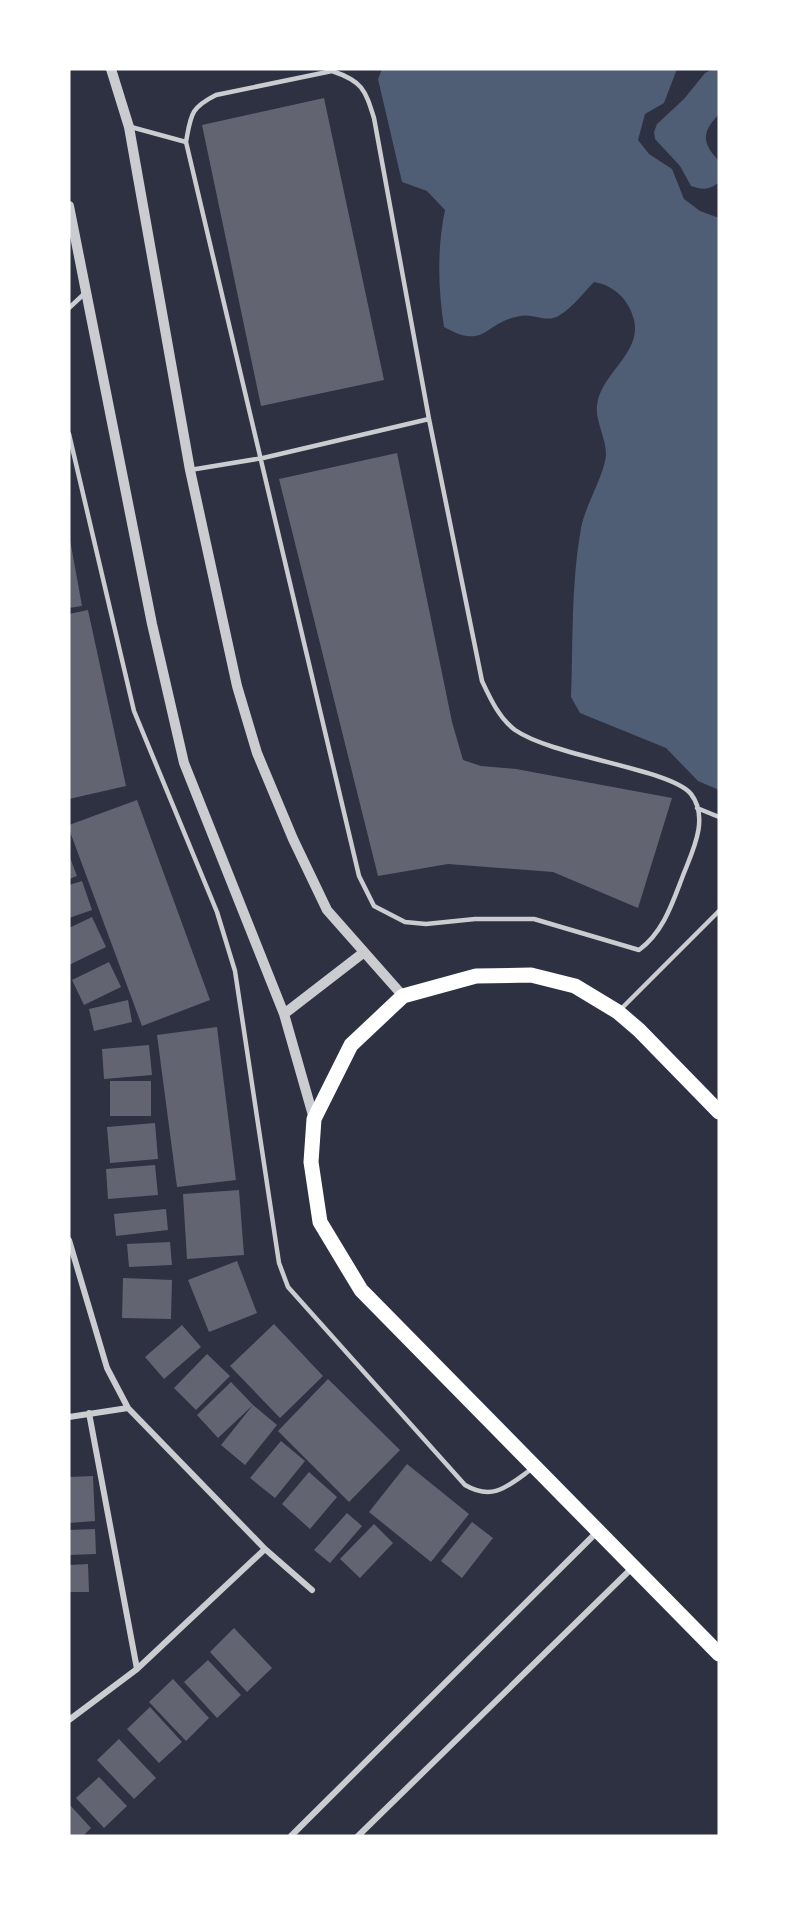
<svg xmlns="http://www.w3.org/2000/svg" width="788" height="1905" font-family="'Times New Roman',serif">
	<rect width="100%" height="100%" fill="#2d3142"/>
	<!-- water -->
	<path fill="#4f5d75" d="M382 69H677L664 103 645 114 638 140 649 154 672 169 684 199 700 211 719 218V790L698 781 666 748 580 713 571 697C573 641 571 583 581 528 585 506 605 474 606 454 606 438 595 421 597 405 601 373 642 353 634 320 629 299 613 285 594 282 583 293 573 307 560 315 547 324 534 313 520 316 484 322 486 351 444 327 438 288 437 248 445 210L427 191 402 182 378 79Z
		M713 69H719V114C701 133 702 143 719 161V182C710 190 703 190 691 186L680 166 655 139 654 132 657 124 684 99 705 73Z"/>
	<!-- building -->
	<path fill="#626471" d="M324 98 384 380 261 406 202 125Z
		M397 453 452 722 463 760 481 766 516 769 672 798 638 908 553 872 448 864 378 876 279 479Z
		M69 534 82 606 69 608Z
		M88 610 126 786 69 799V614Z
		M137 800 210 1000 142 1026 69 829V825Z
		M69 855 77 876 69 879Z
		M82 881 92 910 69 918V885Z
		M92 917 106 947 69 965V928Z
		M109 962 121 987 84 1005 72 980Z
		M128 1000 132 1022 94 1031 89 1009Z
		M217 1027 236 1180 177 1187 157 1035Z
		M149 1045 152 1075 104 1079 102 1049Z
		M110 1081H151V1116H110Z
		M155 1123 158 1159 110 1163 107 1127Z
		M155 1165 158 1195 108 1199 106 1169Z
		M239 1190 244 1255 187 1259 183 1194Z
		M166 1209 168 1230 116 1236 114 1214Z
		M170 1242 172 1265 129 1267 127 1244Z
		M237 1261 257 1313 209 1332 188 1280Z
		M123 1278 172 1280 171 1319 122 1318Z
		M274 1324 323 1376 280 1418 230 1366Z
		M182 1325 201 1347 164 1379 145 1357Z
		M207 1354 230 1376 196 1410 174 1388Z
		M328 1379 400 1450 349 1502 278 1431Z
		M231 1382 253 1405 218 1438 197 1415Z
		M253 1405 277 1425 245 1465 221 1445Z
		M281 1441 305 1461 275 1498 250 1478Z
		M407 1464 469 1514 431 1562 369 1512Z
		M309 1472 337 1497 310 1529 282 1504Z
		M93 1476 95 1521 69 1523V1477Z
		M347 1513 362 1526 330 1563 314 1550Z
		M472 1522 493 1538 462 1578 441 1561Z
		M374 1524 393 1543 360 1578 340 1559Z
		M95 1529 96 1554 69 1555V1530Z
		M88 1564 89 1592H69V1565Z
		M234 1628 272 1668 247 1692 210 1652Z
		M208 1660 241 1695 217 1718 184 1682Z
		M173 1679 209 1718 186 1741 149 1702Z
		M150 1707 182 1742 159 1763 127 1729Z
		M119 1739 156 1778 134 1799 97 1760Z
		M99 1777 127 1806 104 1828 76 1798Z
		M69 1804 91 1828 83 1836H69Z"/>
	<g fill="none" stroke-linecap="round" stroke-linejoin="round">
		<!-- service -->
		<path stroke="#caccd0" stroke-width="4.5" d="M332 71C362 81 365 89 374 118L429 419 482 681C490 698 499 718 515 730 554 757 671 769 691 794 708 816 695 846 686 868 674 897 666 930 639 950L534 919H475L426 924 405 922 374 906 359 876 186 142C191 115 190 108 216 95Z
			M131 127 186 142
			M69 308 84 294
			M69 434 134 711 217 912 235 971 279 1263 288 1287 465 1485C494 1502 509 1485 533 1468
			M190 470 263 458 429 419
			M697 808 719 817
			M619 1011 719 911"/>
		<!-- minor -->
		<path stroke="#caccd0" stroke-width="6" d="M69 1240 107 1368 128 1408 265 1549 312 1590
			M89 1413 137 1669
			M69 1417 128 1408
			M69 1720 137 1669 265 1549
			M291 1836 597 1532
			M358 1836 632 1568"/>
		<!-- tertiary -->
		<path stroke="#caccd0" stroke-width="10" d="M111 69 129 127 190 470 237 686 257 753 293 839 327 910 403 996
			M69 206 152 624 184 763 284 1014 314 1119
			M284 1014 363 953"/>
		<!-- primary -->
		<path stroke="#fff" stroke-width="15" d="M719 1112 639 1030 618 1012 575 986 531 975 476 976 403 996 351 1045 314 1119 311 1162 320 1222 361 1290 719 1654"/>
	</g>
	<!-- border -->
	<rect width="788" height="1905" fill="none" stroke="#ffffff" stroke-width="141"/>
</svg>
